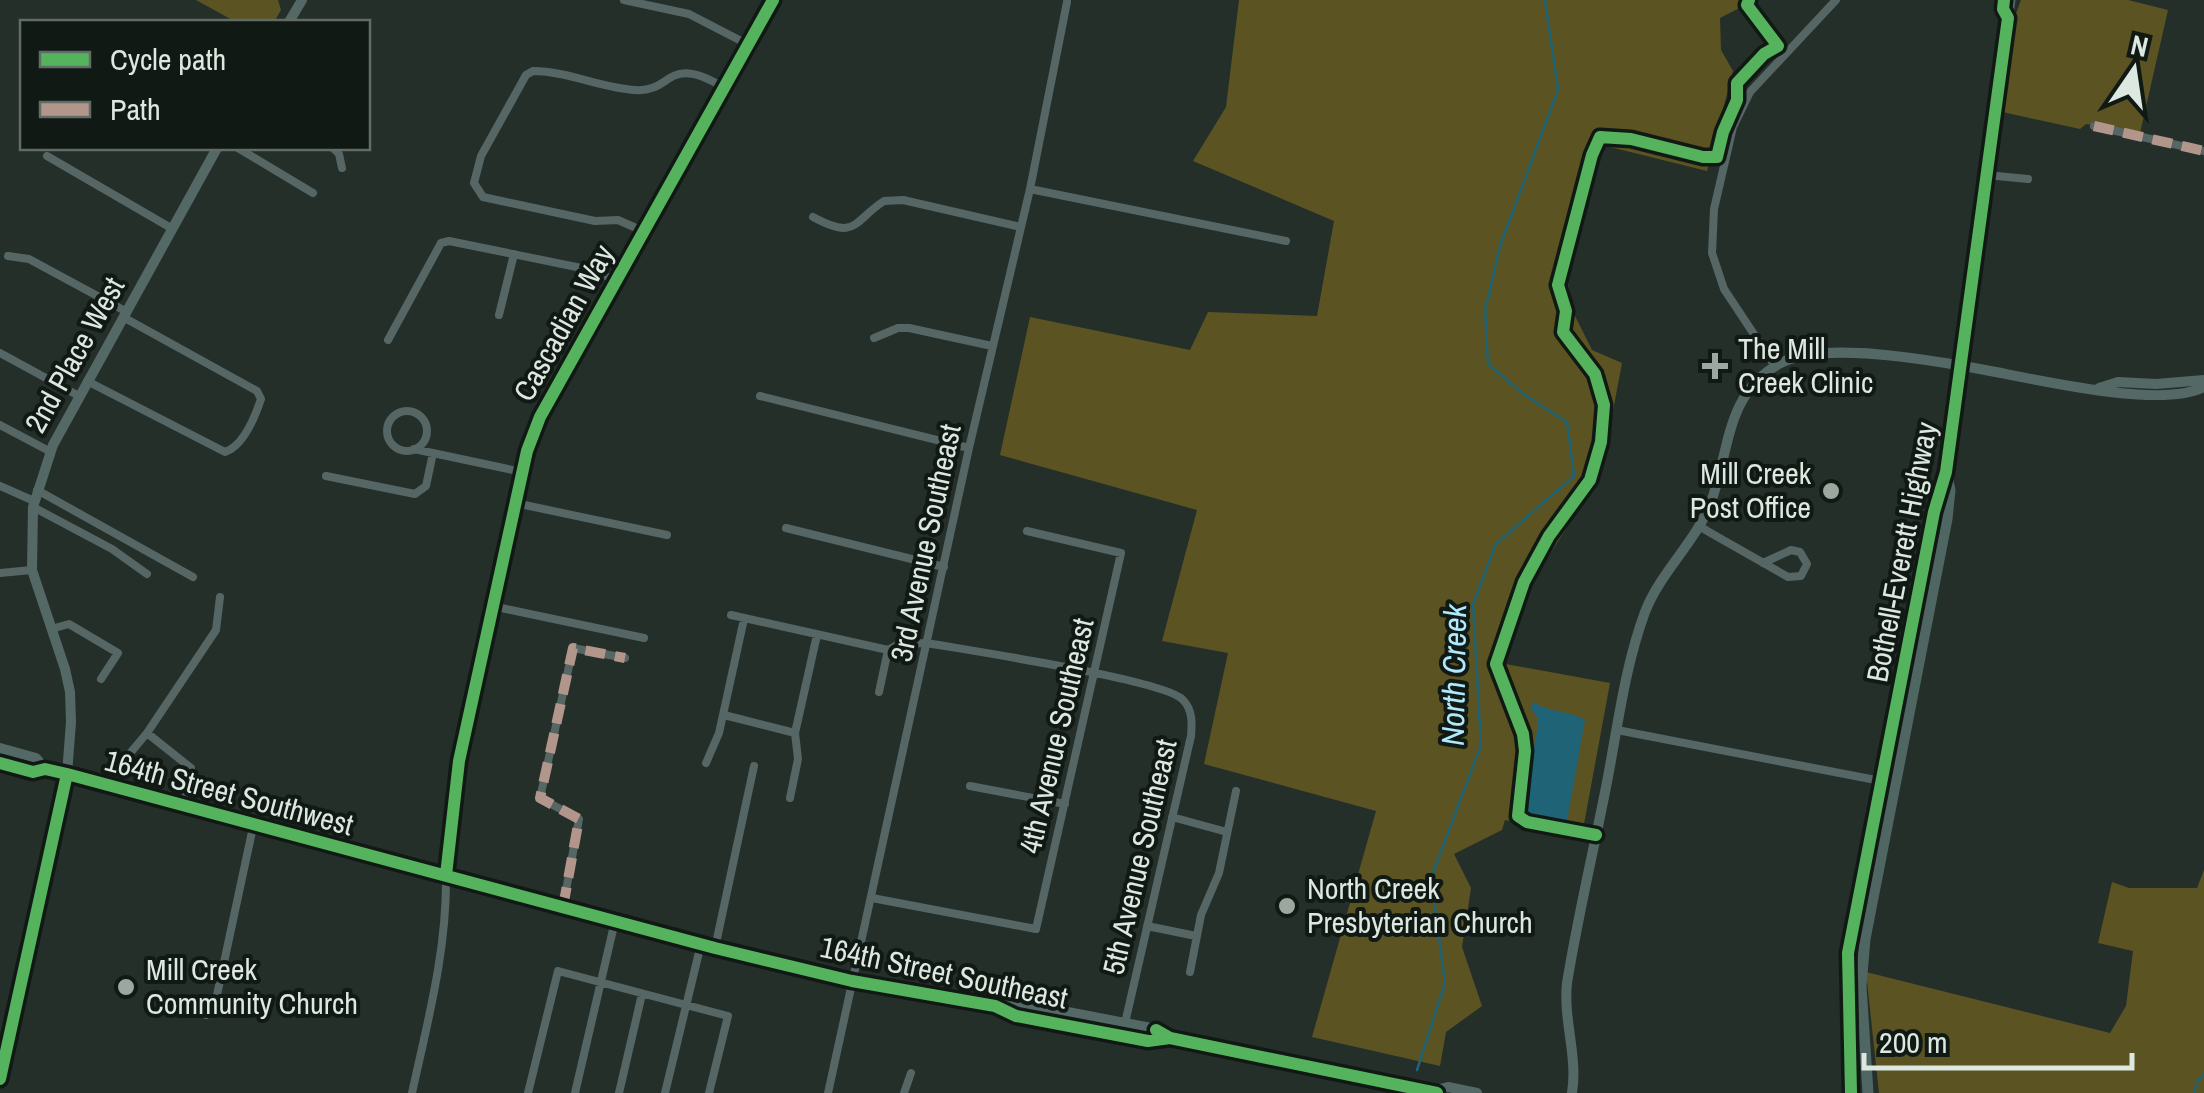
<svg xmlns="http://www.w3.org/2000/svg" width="2204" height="1093" font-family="'Archivo Narrow',sans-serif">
	<rect width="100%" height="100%" fill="#252f2a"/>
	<!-- green -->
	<path fill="#5b5422" d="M196 0H278L281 10 274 22H236Z
		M1239 0H1755L1720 18 1721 50 1733 71 1707 171 1602 145 1567 279 1575 316 1592 350 1622 363 1601 474 1532 582 1500 663 1610 683 1582 835 1505 820 1502 830 1454 854 1471 888 1462 947 1482 1006 1446 1032 1440 1066 1312 1037 1376 811 1204 764 1228 653 1162 641 1197 510 1000 455 1030 317 1190 350 1208 312 1317 316 1334 221 1193 161 1226 107Z
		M2021 0H2128L2168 10 2140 133 2086 124 2080 129 1998 111 2013 22Z
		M2204 870V1093H1879L1866 972 2110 1033 2126 1006 2133 951 2098 943 2112 882 2129 888H2197Z"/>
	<!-- water -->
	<path fill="#1e6476" d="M1534 702C1549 713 1569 710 1585 720L1567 821 1526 813 1523 808 1538 725 1537 716 1530 708Z"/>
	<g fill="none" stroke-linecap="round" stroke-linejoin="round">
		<!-- stream -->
		<path stroke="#1e6476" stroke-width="2.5" d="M1417 1070 1445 983 1431 878 1481 745 1473 604 1496 544 1574 476 1567 422 1522 393 1488 364 1485 311 1500 246 1558 90 1545 0
			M2194 1093 2198 1080 2204 1075"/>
		<!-- street -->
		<path stroke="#556665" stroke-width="8" d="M624 0 689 14 747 44
			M2094 126 2204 151
			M238 148 313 193
			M333 148 339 154 342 168
			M47 156 171 228
			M1986 175 2028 179
			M1030 189 1286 241
			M813 217C857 241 853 221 884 201L903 200 1021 227
			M643 231 618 220 595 221 483 197 474 183 481 156 526 75 533 71C567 71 601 88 635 90 673 93 666 53 723 87
			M8 256 29 259 127 312
			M499 315 514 254
			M874 338 898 328H909L992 346
			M388 340 441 243 449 241 596 271 615 281
			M0 353 79 396
			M1775 366 1724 289 1712 253 1714 209 1733 127 1750 92 1836 0
			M87 381 225 452C243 446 255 417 261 399L257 391 123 317
			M760 396 969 448
			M387 431a20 20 0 1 1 40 0a20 20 0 1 1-40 0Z
			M0 425 51 452
			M414 449 522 472
			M326 476 415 494 426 486 433 453
			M0 486 34 501
			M37 490 193 577
			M515 503 667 535
			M33 507 112 549 147 574
			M1699 526 1709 532 1788 577 1801 576 1807 564 1800 552 1791 550 1763 563
			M786 528 944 567
			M0 573 32 570
			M492 606 644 638
			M731 615 888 650 899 644 927 643C966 650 1166 680 1183 700 1193 710 1192 724 1191 736L1125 1023
			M51 629 69 624 118 653 101 679
			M879 692 888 650
			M724 715 795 733
			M1617 730 1881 781
			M126 758 147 733
			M706 763 719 733 744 619
			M970 786 1065 804
			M790 798 798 759 795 733 817 635
			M184 807 191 768 147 733 216 630 220 597
			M1172 817 1227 832
			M872 898 1036 929 1121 553 1027 531
			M563 907 579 819 540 798 573 648 625 658
			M1147 926 1196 936
			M715 948 754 766
			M1190 972 1201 915 1219 873 1236 791
			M206 1015 217 995 253 827
			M412 1093C428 1020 447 950 446 875
			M528 1093 558 971 728 1016 709 1093
			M575 1093 615 921
			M619 1093 642 994
			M665 1093 701 944
			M828 1093 969 448 1030 189 1067 2
			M904 1093 911 1073"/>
		<!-- secondary -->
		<path stroke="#546966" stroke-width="10" d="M289 22 302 0
			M2099 388 2118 382 2156 384 2204 380
			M0 748 36 758 45 769
			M0 763 33 772 45 769 67 774 715 948 852 981 995 1006 1016 1016 1148 1041 1170 1038
			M446 875 459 761 527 451 540 417 773 0
			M996 1006 1016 1002 1151 1028 1170 1038 1437 1093
			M0 1079 67 774 71 722 70 692 65 669 32 570 33 507 53 445 217 148
			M1433 1091 1448 1087 1477 1093
			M1572 1093C1578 1056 1563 1020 1567 983 1578 915 1594 849 1607 782 1618 725 1625 666 1645 612 1661 571 1696 542 1711 502 1730 451 1725 394 1779 364 1820 340 1932 360 1980 369 2031 378 2161 410 2204 387"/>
		<!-- primary -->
		<path stroke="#506663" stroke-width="11" d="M1851 1093 1848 953 1934 512 1946 472 2010 0
			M1868 1093 1861 986 1865 939 1947 519 1950 490 1946 472"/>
		<!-- quiet -->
		<path stroke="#b2968c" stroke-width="10" stroke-dasharray="20 10" stroke-linecap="butt" d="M2094 126 2204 151
			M563 907 579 819 540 798 573 648 625 658"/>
		<!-- cycleway casing -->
		<g stroke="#111914" stroke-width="19">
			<path id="cycleway" d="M0 763 33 772 45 769 67 774 715 948 852 981 995 1006 1016 1016 1148 1041 1170 1038
				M1596 835 1527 822 1518 816 1525 751 1523 734 1496 664 1524 582 1549 536 1590 480 1601 442 1604 405 1595 374 1563 332 1566 311 1558 285 1592 155 1600 137 1631 139 1703 157H1717L1723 132 1737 100V83L1764 54 1778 46 1747 5 1749 0
				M446 875 459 761 527 451 540 417 773 0
				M1156 1030 1170 1038 1437 1093
				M0 1079 67 774
				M1851 1093 1848 953 1934 512 1946 472 2008 18 2003 9 2004 0"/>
		</g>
		<!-- cycleway -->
		<use href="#cycleway" stroke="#56b35d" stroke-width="12"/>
	</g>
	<!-- markers -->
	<g fill="#9ca7a0" stroke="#111914" stroke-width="4">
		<path d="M1710 351h10v10h10v10h-10v10h-10v-10h-10v-10h10z"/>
		<circle cx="1831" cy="491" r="10"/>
		<circle cx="1287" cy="906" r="10"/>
		<circle cx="126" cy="987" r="10"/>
	</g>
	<g text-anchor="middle" stroke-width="8" stroke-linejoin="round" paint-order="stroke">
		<!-- street labels -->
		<g font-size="30" fill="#dce8e0" stroke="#111914">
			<text transform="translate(564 323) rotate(-61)" y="10">Cascadian Way</text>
			<text transform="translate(75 355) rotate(-61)" y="10">2nd Place West</text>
			<text transform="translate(926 543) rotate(-78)" y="10">3rd Avenue Southeast</text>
			<text transform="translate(1902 552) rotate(-79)" y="10">Bothell-Everett Highway</text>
			<text transform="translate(1057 736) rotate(-77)" y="10">4th Avenue Southeast</text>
			<text transform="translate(229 793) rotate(15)" y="10">164th Street Southwest</text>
			<text transform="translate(1140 857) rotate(-77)" y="10">5th Avenue Southeast</text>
			<text transform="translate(944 973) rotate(12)" y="10">164th Street Southeast</text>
		</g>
		<!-- poi labels -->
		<g font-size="30" fill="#dce8e0" stroke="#111914" text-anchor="start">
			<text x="1738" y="359">The Mill<tspan x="1738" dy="34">Creek Clinic</tspan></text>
			<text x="1811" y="484" text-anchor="end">Mill Creek<tspan x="1811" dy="34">Post Office</tspan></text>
			<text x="1307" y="899">North Creek<tspan x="1307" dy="34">Presbyterian Church</tspan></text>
			<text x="146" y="980">Mill Creek<tspan x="146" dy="34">Community Church</tspan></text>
		</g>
		<!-- water labels -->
		<g font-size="32" font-style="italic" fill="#afe9fb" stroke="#111914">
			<text transform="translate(1454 675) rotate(-89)" y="11">North Creek</text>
		</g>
	</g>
	<!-- legend -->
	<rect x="20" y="20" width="350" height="130" fill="#111914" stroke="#626c66" stroke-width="2.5"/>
	<rect x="40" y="52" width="50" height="15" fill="#56b35d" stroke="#626c66" stroke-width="2.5"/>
	<text x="110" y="70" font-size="30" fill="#dce8e0">Cycle path</text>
	<rect x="40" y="102" width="50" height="15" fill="#b2968c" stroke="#626c66" stroke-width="2.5"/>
	<text x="110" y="120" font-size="30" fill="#dce8e0">Path</text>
	<!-- north arrow -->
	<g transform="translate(2134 70) rotate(13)" stroke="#111914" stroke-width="8" paint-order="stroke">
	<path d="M0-8L18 38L0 25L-18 38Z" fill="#dce8e0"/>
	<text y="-15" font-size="28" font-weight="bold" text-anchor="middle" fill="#dce8e0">N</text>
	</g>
	<!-- scale -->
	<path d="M1864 1053v15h268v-15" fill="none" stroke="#dce8e0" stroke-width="5"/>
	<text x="1879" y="1053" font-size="30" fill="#dce8e0" stroke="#111914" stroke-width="8" paint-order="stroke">200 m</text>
</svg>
